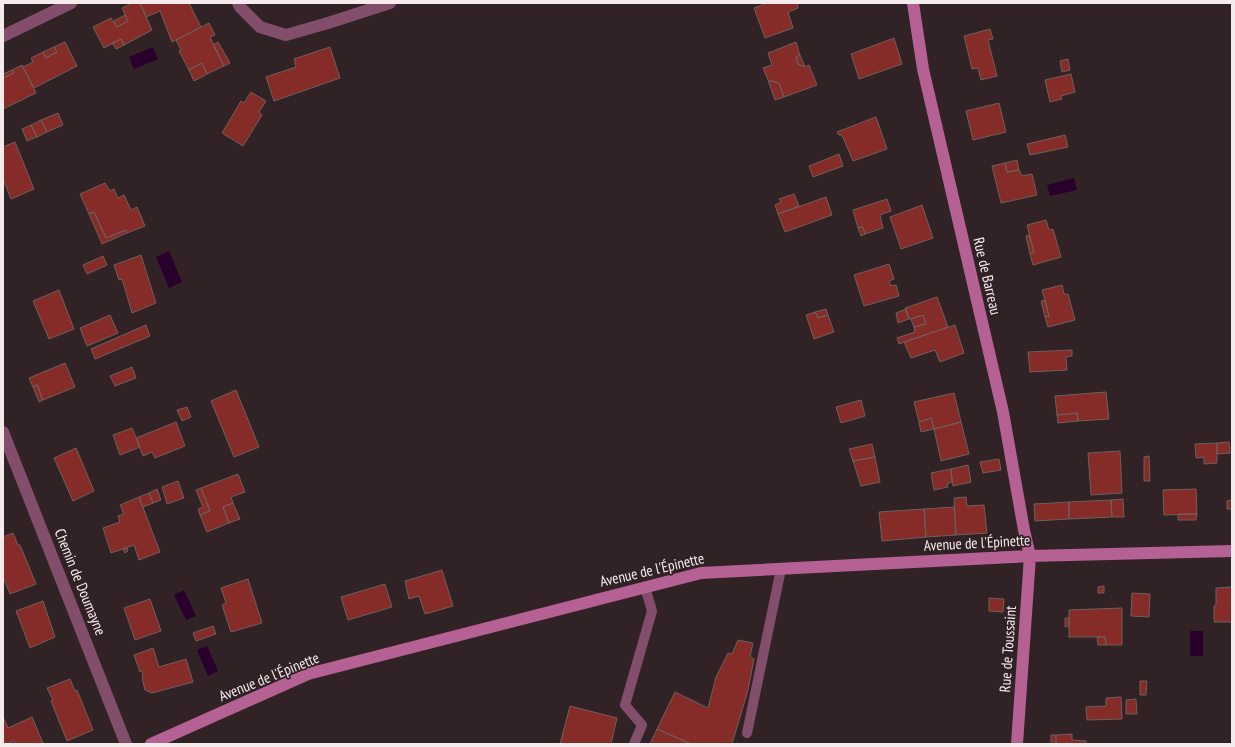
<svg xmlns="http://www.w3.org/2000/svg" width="1235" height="747" font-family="'PT Sans Narrow',sans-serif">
	<rect width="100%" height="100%" fill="#302225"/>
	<!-- water -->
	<path fill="#27002b" d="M153 47 158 59 134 69 129 57Z
		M1074 178 1077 190 1050 196 1047 185Z
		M169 251 182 282 169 288 156 257Z
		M184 590 196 616 186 620 174 595Z
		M1190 631H1203V656H1190Z
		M207 646 218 671 208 676 197 650Z"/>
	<!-- building -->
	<path fill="#862c28" stroke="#6f5f5d" d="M132 3H140L152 30 124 45 121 39 104 48 93 27 111 18 117 27 128 21 122 8Z
		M140 3H189L201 27 172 42 160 11 146 17Z
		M767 3H797L798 8 788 12 793 28 765 38 754 8Z
		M125 15 128 21 117 27 114 21Z
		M209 23 215 35 210 37 224 66 207 74 202 63 189 70 179 51 181 50 176 40Z
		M990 29 993 39 988 40 997 76 981 80 978 68 972 69 964 36Z
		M894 38 902 64 859 79 851 54Z
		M121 39 124 45 116 49 112 43Z
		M65 42 77 66 34 88 23 67 33 62 31 58 43 52 46 58 57 52 54 47Z
		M218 42 230 63 224 66 213 45Z
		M796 42 800 55 796 57 798 64 805 67 809 65 817 85 784 97 779 83 768 80 763 68 772 65 768 53Z
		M54 47 57 52 46 58 43 52Z
		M330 47 340 78 274 101 266 77 296 67 294 59Z
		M800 55 805 67 798 64 796 57Z
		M1068 59 1070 70 1062 72 1060 61Z
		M202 63 207 74 194 81 189 70Z
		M22 65 36 93 3 109V78L14 73 12 70Z
		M12 70 14 73 3 78V74Z
		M1071 74 1075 92 1061 96 1062 99 1050 102 1045 80Z
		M768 80 779 83 784 97 775 100Z
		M251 92 266 101 259 112 262 115 243 146 222 133 241 101 244 103Z
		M999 103 1006 132 973 140 966 111Z
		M58 113 63 125 47 132 41 120Z
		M876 117 887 149 853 161 842 135H839L837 132Z
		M41 120 47 132 37 137 31 125Z
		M31 125 37 137 27 141 22 129Z
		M1065 135 1068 147 1030 155 1027 144Z
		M15 142 34 189 11 199 3 179V147Z
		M839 154 843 166 813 177 809 166Z
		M1017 160 1019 170 1007 172 1005 163Z
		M1005 163 1007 172 1019 170 1022 176 1032 174 1037 195 1001 203 992 166Z
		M105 183 110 191 114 189 118 198 124 195 131 210 137 207 145 226 127 233 126 230 106 238 94 212 89 214 80 194Z
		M794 194 799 206 778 214 775 205 781 202 779 199Z
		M826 197 832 215 785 232 778 214Z
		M887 199 891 211 880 215 883 228 865 234 863 227 858 228 853 210Z
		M922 205 933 238 901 249 890 217Z
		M94 212 106 238 126 230 127 233 102 244 89 214Z
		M1046 220 1049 230 1053 229 1061 257 1033 265 1030 254 1034 252 1027 225Z
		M863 227 865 234 861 236 858 228Z
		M1029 235 1034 252 1030 254 1026 236Z
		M141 255 156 303 132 313 122 279 119 280 114 265Z
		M103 256 107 265 87 274 83 265Z
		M889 264 894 279 889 281 891 286 896 285 899 296 864 306 854 275Z
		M1062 285 1064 294H1068L1075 320 1048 327 1045 317 1049 316 1042 290Z
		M59 290 74 329 49 339 33 301Z
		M937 297 948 327 899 344 897 338 915 332 914 327 926 324 923 315 909 319 905 308Z
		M1045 300 1049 316 1045 317 1041 301Z
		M826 309 828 315 818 318 815 312Z
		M906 309 909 319 898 323 896 313Z
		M815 312 818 318 828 315 834 332 814 339 806 315Z
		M110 315 118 333 87 346 80 328Z
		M923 315 926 324 914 327 911 319Z
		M146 325 150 336 95 359 91 349Z
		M955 325 964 353 940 362 935 350 911 358 904 342Z
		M1072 350V356L1066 357 1067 370 1030 372 1028 352Z
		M65 363 75 387 43 400 37 385 33 387 29 378Z
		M132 367 136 378 115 386 110 376Z
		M37 385 43 400 39 402 33 387Z
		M236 390 259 447 234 457 211 401Z
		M1106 392 1109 419 1078 421 1077 413 1057 415 1055 396Z
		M954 393 961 422 934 429 931 418 919 422 914 402Z
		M861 400 865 416 841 423 836 407Z
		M187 407 191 417 182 421 177 410Z
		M1077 413 1078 421 1058 423 1057 415Z
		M931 418 934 429 921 432 919 422Z
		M176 422 185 446 155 458 152 452 143 456 136 438Z
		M961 422 969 454 941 461 934 429Z
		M132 428 140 447 120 455 113 435Z
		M1229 442 1230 453 1217 454V443Z
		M1217 443V463L1204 464V457L1196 458 1195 444Z
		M872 444 875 457 853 461 849 449Z
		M76 448 94 491 73 501 54 458Z
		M1120 451 1122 493 1091 495 1088 453Z
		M1149 456 1150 481H1144V457Z
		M875 457 880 482 861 486 853 461Z
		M999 459 1001 470 983 473 980 462Z
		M968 465 971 482 953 486 951 469Z
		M951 469 952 482 947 484 948 487 934 490 931 473Z
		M238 474 245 492 231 497 233 503 223 507 229 523 207 532 200 515 210 511 201 488Z
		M178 481 184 498 167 504 162 487Z
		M201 488 210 511 200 515 198 509 203 507 196 490Z
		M157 489 161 500 153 503 149 493Z
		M1196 489 1197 514 1164 515 1163 490Z
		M149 493 153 503 143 507 139 497Z
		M139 497 160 552 139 560 134 545 111 553 103 528 120 522 118 516 124 514 120 505Z
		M966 497 967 506 984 505 987 533 956 535 954 498Z
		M1123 499 1124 517H1112L1111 500Z
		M1111 500 1112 517 1069 519V502Z
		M1232 500V509H1227V501Z
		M1069 502V519L1035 521 1034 504Z
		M233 503 240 519 229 523 223 507Z
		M954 507 956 535 926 537 924 509Z
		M924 509 926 537 882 541 879 512Z
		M1178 514H1197L1196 520H1178Z
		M13 533 18 545H20L36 584 10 594 3 577V537Z
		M127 548 128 551 125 553 123 549Z
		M442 570 453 606 425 614 419 596 409 599 405 581Z
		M248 579 262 623 231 632 222 605 226 603 221 588Z
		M385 584 392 607 348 620 341 597Z
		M1104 586V593H1098V587Z
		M1231 587 1232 591V622H1214V606L1216 605V588Z
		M1132 593 1150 594 1149 617 1131 616Z
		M989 598 1004 599 1003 612 989 611Z
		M150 599 161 631 135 640 124 608Z
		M43 601 55 637 30 648 16 611Z
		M1122 608V645H1106L1105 637H1069V610Z
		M1065 618H1069V626L1065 627Z
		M213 626 216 634 196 641 193 633Z
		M1097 637H1105L1106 645H1098Z
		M738 640 753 643 750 657 754 659 748 690 732 744H691L657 729 675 692 708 708 716 677 728 653 732 654Z
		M153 648 159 667 186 659 193 682 152 693 145 690 142 678 143 675 142 671 140 672 134 655Z
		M70 679 75 691 77 690 93 730 67 741 51 701 53 700 47 688Z
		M1140 681H1147L1146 695H1140Z
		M1121 697 1122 719 1087 720 1086 707 1106 706V698Z
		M1136 699 1137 714H1126V700Z
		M570 706 617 718 611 744H560Z
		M32 717 43 743 40 744H15L14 741 7 744H3V720L4 719 8 728Z
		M657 729 691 744H650Z
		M1072 734V740L1086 741V744H1056V735Z
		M1051 735H1056V744H1051Z"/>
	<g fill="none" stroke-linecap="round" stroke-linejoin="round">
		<!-- lane -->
		<path stroke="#834e6c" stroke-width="10" d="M747 733 781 569
			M634 744 642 725 625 705 652 611 645 587"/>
		<!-- street -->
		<path stroke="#834e6c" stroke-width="12" d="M238 3 240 7 260 27 286 35 328 23 390 3
			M3 36 71 3
			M3 432 126 744"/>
		<!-- secondary -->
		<path stroke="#b66194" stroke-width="12" d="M913 3 923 69 1003 412 1024 530 1030 556 1017 744
			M151 744 308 674 701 573 1030 556 1232 551"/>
	</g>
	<g text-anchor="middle" stroke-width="3.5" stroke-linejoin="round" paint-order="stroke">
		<!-- street labels -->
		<g font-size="15" fill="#f5ebed" stroke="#302225">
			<text transform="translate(987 276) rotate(77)" y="5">Rue de Barreau</text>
			<text transform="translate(977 543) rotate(-3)" y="5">Avenue de l'Épinette</text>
			<text transform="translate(652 570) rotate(-13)" y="5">Avenue de l'Épinette</text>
			<text transform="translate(80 582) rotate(68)" y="5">Chemin de Doumayne</text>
			<text transform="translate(1008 649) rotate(-86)" y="5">Rue de Toussaint</text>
			<text transform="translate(269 677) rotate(-22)" y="5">Avenue de l'Épinette</text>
		</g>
	</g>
	<!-- border -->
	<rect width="1235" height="747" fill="none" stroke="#f5ebed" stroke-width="8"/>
</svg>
